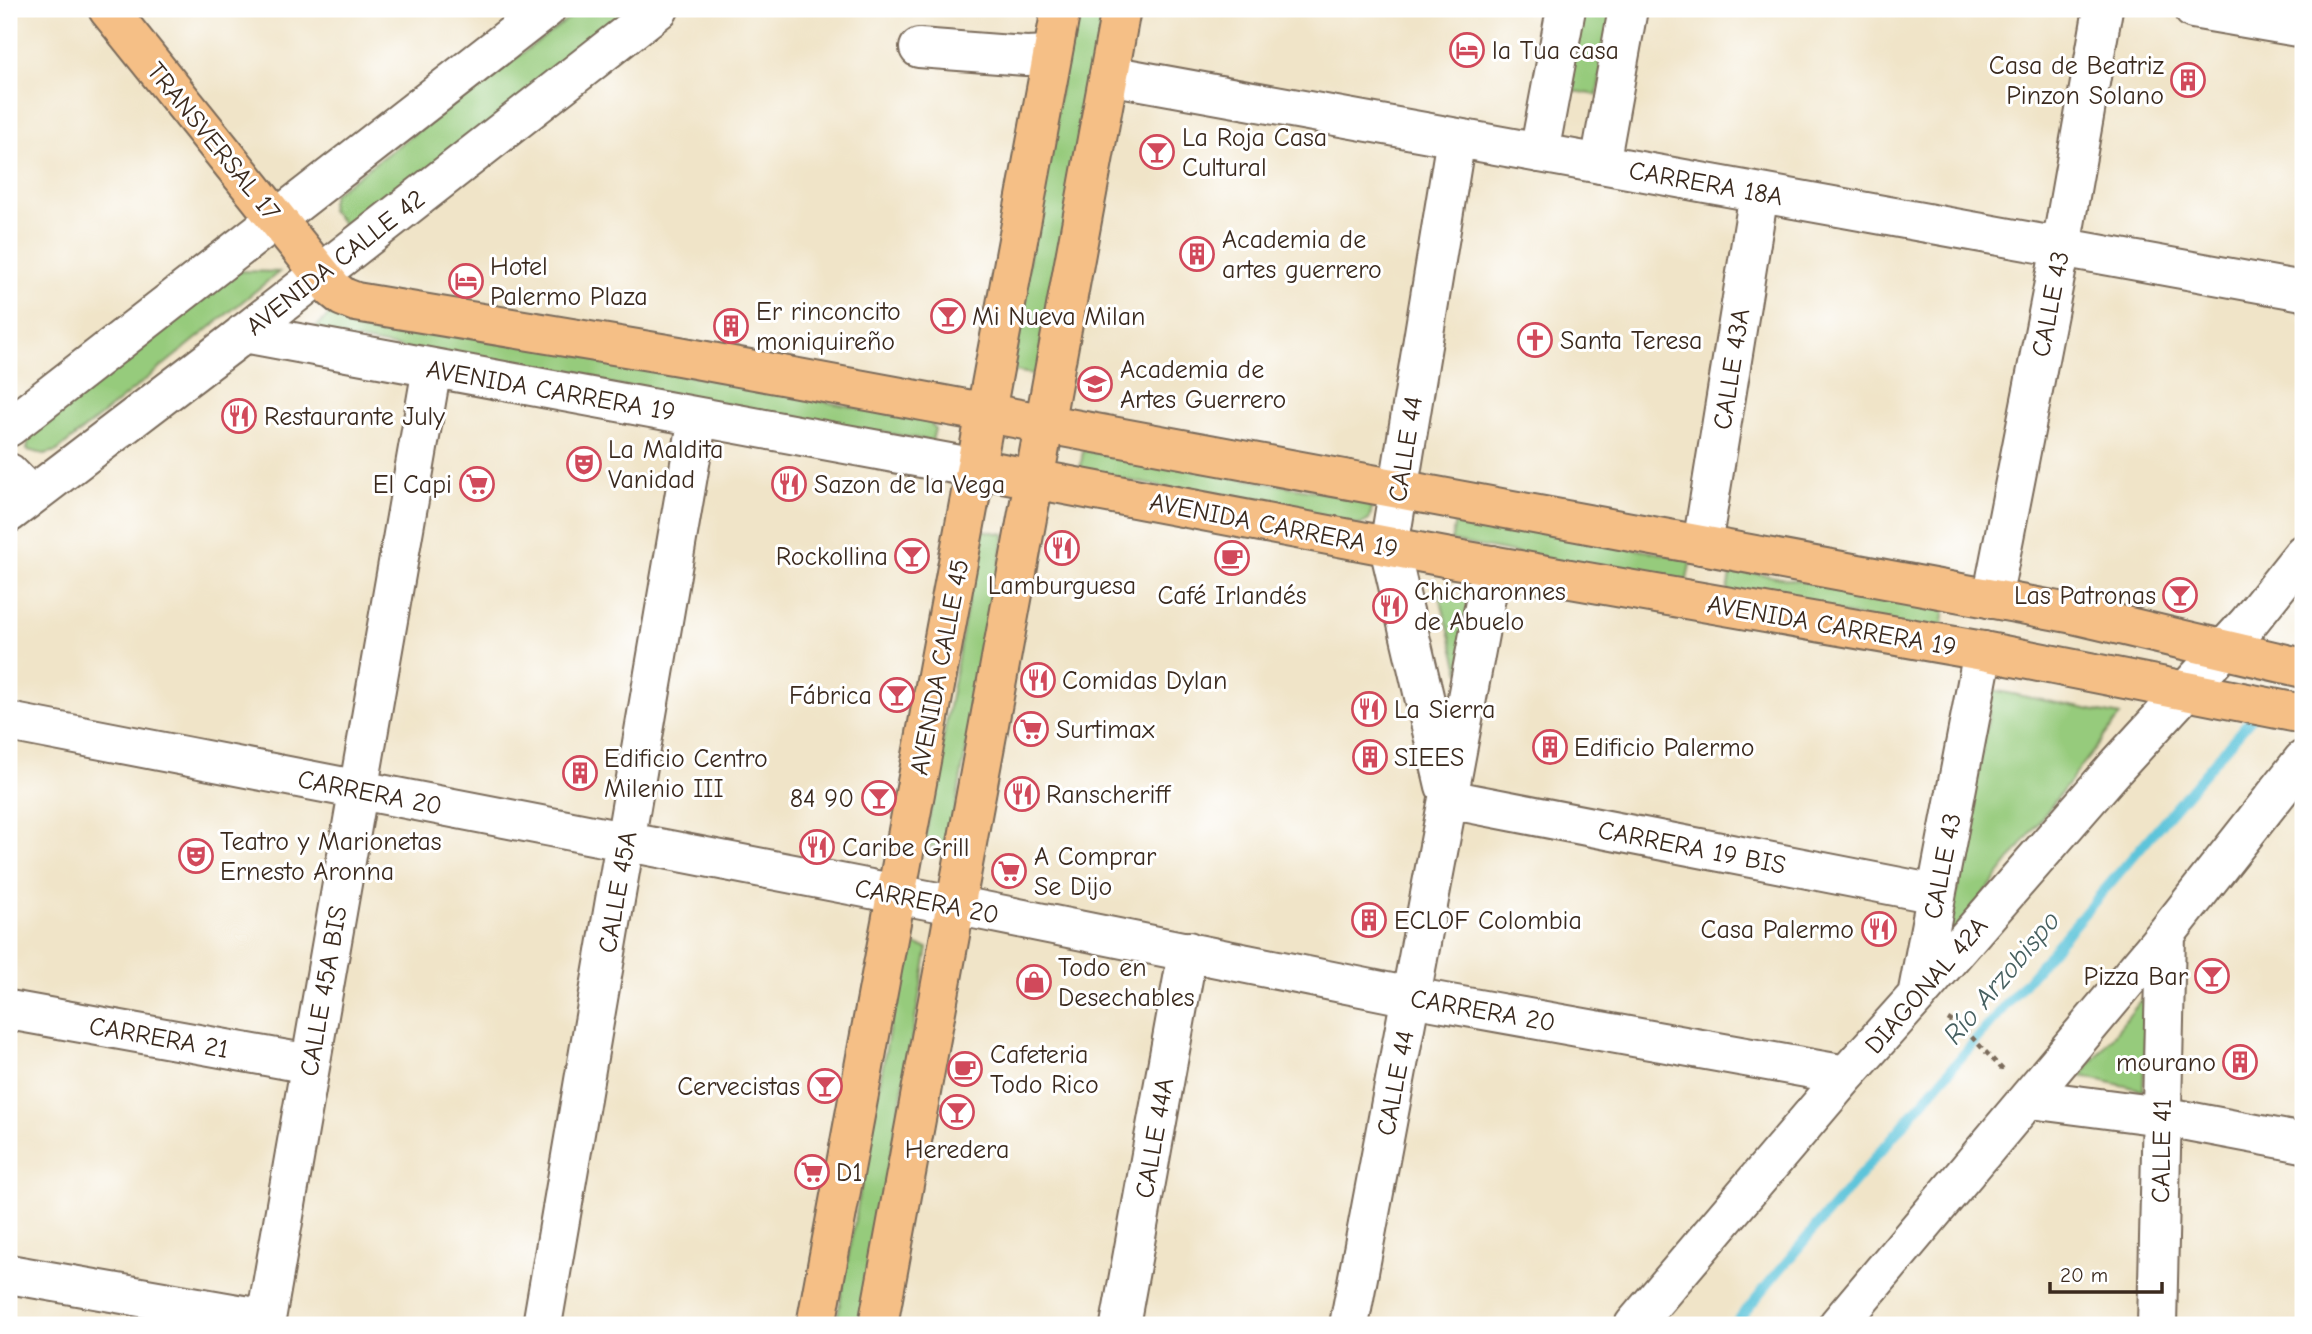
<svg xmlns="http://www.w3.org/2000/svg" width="2312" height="1334" font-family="'Comic Neue',sans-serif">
	<rect width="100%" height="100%" fill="#fff"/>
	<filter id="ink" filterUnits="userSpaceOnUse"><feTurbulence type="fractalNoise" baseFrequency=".0143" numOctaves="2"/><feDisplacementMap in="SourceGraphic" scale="14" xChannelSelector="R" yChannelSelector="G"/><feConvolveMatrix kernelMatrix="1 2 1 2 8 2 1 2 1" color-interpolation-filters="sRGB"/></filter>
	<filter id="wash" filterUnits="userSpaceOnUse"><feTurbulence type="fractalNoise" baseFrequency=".00686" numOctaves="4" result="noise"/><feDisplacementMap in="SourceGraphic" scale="28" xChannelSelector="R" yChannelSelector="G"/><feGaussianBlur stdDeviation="1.57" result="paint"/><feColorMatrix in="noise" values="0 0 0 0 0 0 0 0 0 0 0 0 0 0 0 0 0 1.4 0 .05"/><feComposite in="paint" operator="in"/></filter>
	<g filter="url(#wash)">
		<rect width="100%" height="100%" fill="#f0e4c8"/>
		<!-- green -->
		<path fill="#96cb7c" stroke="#687a4d" stroke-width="2" d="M582 9H638L355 226 344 225 330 209 333 194Z
			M1075 9H1105L1038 375 1009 370Z
			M1579 9H1613L1597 95 1564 89Z
			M239 271 279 272 57 451 44 454 27 450 29 437Z
			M336 308 930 422 935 429 932 441 311 332Z
			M1083 450 1365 500 1372 508 1369 520 1360 525 1080 471Z
			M1456 517 1691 559 1686 585 1451 541Z
			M981 530 1005 534 948 849 924 845Z
			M1731 569 1945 607 1942 632 1727 592Z
			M1439 593 1474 602 1460 673Z
			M1993 690 2120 716 1948 941Z
			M905 943 928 948 860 1325H836Z
			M2147 993 2143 1090 2081 1076Z"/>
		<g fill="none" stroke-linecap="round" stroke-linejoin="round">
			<!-- stream -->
			<path stroke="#5dc4da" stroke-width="10" d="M1734 1325 1819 1223 2256 713"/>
		</g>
	</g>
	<g filter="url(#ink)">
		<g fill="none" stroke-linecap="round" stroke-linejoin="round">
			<!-- minor casing -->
			<g stroke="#7a6b5a" stroke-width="42">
				<path id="minor" d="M2193 9 2303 28
					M919 48 1026 56 1052 55
					M1109 75 2303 291
					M1539 153 1566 9
					M1600 164 1628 9
					M244 333 976 468
					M9 427 546 9
					M9 473 31 496
					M9 513 232 343 659 9
					M1702 545 1759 193
					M1992 599 2061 247 2103 9
					M9 722 979 910 1411 997 1846 1075
					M1445 786 1389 547 1456 138
					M1448 799 1936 894
					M1917 996 1983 651
					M9 1010 310 1064
					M2030 1099 2161 1116 2303 1143
					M9 1274 266 1319
					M265 1325 432 368
					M542 1325 698 417
					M1120 1325 1188 951
					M1349 1325 1492 565
					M1634 1325 1846 1075 1916 997 2116 767 2248 623 2303 554
					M1838 1325 2166 934 2303 760
					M2157 1325 2166 934"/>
			</g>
			<!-- major casing -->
			<g stroke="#7a6b5a" stroke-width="42">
				<path id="major" d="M108 9 333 289 343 297 356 302 679 356 2069 613 2303 668
					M976 468 1450 558 1983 651 2303 714
					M816 1325 1061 9
					M878 1325 1121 9"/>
			</g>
			<!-- path -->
			<path stroke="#7a6b5a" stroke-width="4.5" stroke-dasharray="5 5" stroke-linecap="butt" d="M1948 1019 1965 1030 2003 1070"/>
			<!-- minor -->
			<use href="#minor" stroke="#fff" stroke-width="38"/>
			<!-- major -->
			<use href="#major" stroke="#f5bf86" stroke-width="38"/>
		</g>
	</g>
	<!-- icons -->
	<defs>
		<g id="hotel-ring" transform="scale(1.75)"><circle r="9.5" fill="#fff" stroke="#d1495b" stroke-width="1.5"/><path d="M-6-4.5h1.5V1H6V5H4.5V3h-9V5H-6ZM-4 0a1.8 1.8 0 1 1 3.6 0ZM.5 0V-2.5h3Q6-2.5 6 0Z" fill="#d1495b"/></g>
		<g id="building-ring" transform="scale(1.75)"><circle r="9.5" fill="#fff" stroke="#d1495b" stroke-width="1.5"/><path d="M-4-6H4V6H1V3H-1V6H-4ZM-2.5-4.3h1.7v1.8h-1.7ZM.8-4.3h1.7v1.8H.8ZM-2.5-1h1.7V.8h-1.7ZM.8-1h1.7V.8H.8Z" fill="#d1495b"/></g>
		<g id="bar-ring" transform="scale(1.75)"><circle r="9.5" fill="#fff" stroke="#d1495b" stroke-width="1.5"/><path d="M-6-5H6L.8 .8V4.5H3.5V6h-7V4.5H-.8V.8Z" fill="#d1495b"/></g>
		<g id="church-ring" transform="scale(1.75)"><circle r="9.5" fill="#fff" stroke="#d1495b" stroke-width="1.5"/><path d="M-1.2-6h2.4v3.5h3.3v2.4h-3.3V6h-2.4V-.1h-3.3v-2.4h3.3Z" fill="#d1495b"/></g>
		<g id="school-ring" transform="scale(1.75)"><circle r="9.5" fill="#fff" stroke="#d1495b" stroke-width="1.5"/><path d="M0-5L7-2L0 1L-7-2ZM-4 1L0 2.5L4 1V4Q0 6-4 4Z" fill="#d1495b"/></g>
		<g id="restaurant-ring" transform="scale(1.75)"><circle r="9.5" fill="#fff" stroke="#d1495b" stroke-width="1.5"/><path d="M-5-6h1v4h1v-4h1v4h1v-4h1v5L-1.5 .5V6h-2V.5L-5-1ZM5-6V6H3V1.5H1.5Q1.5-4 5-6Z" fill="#d1495b"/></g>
		<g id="theatre-ring" transform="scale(1.75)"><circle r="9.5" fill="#fff" stroke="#d1495b" stroke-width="1.5"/><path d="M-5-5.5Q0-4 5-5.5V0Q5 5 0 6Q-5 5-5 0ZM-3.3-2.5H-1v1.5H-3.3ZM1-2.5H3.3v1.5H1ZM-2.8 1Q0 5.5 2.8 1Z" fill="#d1495b"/></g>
		<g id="supermarket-ring" transform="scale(1.75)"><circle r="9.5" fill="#fff" stroke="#d1495b" stroke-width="1.5"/><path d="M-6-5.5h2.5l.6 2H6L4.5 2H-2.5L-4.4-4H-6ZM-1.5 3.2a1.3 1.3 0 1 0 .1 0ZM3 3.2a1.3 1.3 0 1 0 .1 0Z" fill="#d1495b"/></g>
		<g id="cafe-ring" transform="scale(1.75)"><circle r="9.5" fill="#fff" stroke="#d1495b" stroke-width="1.5"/><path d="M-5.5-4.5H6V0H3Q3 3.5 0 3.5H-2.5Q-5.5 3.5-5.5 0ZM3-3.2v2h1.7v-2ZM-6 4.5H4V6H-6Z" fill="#d1495b"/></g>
		<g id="shop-ring" transform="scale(1.75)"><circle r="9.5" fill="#fff" stroke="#d1495b" stroke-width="1.5"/><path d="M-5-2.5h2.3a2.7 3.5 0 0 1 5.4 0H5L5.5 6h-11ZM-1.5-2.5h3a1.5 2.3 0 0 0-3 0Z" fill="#d1495b"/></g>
	</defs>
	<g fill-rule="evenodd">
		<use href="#hotel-ring" x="1467" y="50"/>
		<use href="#building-ring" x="2188" y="80"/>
		<use href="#bar-ring" x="1157" y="152"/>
		<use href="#building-ring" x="1197" y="254"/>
		<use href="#hotel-ring" x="466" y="281"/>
		<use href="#bar-ring" x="948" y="316"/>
		<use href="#building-ring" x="731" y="326"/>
		<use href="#church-ring" x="1535" y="340"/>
		<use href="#school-ring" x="1095" y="384"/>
		<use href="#restaurant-ring" x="239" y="416"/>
		<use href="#theatre-ring" x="584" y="464"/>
		<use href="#supermarket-ring" x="477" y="484"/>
		<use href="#restaurant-ring" x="789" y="484"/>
		<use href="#restaurant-ring" x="1062" y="548"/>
		<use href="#bar-ring" x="912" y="556"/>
		<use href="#cafe-ring" x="1232" y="558"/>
		<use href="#bar-ring" x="2180" y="595"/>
		<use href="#restaurant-ring" x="1390" y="606"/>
		<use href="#restaurant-ring" x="1038" y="680"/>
		<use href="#bar-ring" x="897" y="695"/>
		<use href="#restaurant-ring" x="1369" y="709"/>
		<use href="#supermarket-ring" x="1031" y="729"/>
		<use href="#building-ring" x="1550" y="747"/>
		<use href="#building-ring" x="1370" y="757"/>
		<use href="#building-ring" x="580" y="773"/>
		<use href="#restaurant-ring" x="1022" y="794"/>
		<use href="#bar-ring" x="879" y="798"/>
		<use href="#restaurant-ring" x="817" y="847"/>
		<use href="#theatre-ring" x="196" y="856"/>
		<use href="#supermarket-ring" x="1009" y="871"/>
		<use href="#building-ring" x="1369" y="920"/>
		<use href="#restaurant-ring" x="1879" y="929"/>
		<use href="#bar-ring" x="2212" y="976"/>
		<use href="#shop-ring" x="1034" y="982"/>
		<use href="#building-ring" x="2240" y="1062"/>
		<use href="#cafe-ring" x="965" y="1069"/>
		<use href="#bar-ring" x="825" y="1086"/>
		<use href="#bar-ring" x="957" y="1112"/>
		<use href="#supermarket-ring" x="812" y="1172"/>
	</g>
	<g text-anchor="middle" stroke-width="6" stroke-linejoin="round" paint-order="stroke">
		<!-- poi labels -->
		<g font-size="26" fill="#3b2a1e" stroke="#fff" text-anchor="start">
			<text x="1492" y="59">la Tua casa</text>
			<text x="2164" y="74" text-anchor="end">Casa de Beatriz<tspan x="2164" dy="30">Pinzon Solano</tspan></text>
			<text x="1182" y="146">La Roja Casa<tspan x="1182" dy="30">Cultural</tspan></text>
			<text x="1222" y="248">Academia de<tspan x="1222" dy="30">artes guerrero</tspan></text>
			<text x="490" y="275">Hotel<tspan x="490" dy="30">Palermo Plaza</tspan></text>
			<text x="756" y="320">Er rinconcito<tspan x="756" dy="30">moniquireño</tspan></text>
			<text x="972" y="325">Mi Nueva Milan</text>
			<text x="1560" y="349">Santa Teresa</text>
			<text x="1120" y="378">Academia de<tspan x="1120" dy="30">Artes Guerrero</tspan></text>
			<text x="264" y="425">Restaurante July</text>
			<text x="608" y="458">La Maldita<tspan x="608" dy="30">Vanidad</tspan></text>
			<text x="452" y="493" text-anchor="end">El Capi</text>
			<text x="814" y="493">Sazon de la Vega</text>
			<text x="888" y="565" text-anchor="end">Rockollina</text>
			<text x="1062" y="594" text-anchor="middle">Lamburguesa</text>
			<text x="1414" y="600">Chicharonnes<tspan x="1414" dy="30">de Abuelo</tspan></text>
			<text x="1232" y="604" text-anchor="middle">Café Irlandés</text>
			<text x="2156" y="604" text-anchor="end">Las Patronas</text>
			<text x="1062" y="689">Comidas Dylan</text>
			<text x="872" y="704" text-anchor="end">Fábrica</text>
			<text x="1394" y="718">La Sierra</text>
			<text x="1056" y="738">Surtimax</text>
			<text x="1574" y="756">Edificio Palermo</text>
			<text x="1394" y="766">SIEES</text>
			<text x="604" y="767">Edificio Centro<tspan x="604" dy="30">Milenio III</tspan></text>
			<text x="1046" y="803">Ranscheriff</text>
			<text x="854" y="807" text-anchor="end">84 90</text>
			<text x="220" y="850">Teatro y Marionetas<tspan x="220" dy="30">Ernesto Aronna</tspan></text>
			<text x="842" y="856">Caribe Grill</text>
			<text x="1034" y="865">A Comprar<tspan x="1034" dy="30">Se Dijo</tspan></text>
			<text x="1394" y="929">ECLOF Colombia</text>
			<text x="1854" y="938" text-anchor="end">Casa Palermo</text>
			<text x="1058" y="976">Todo en<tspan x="1058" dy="30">Desechables</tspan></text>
			<text x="2188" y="985" text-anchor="end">Pizza Bar</text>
			<text x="990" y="1063">Cafeteria<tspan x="990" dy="30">Todo Rico</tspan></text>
			<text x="2216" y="1071" text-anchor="end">mourano</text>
			<text x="800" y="1095" text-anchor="end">Cervecistas</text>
			<text x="957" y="1158" text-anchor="middle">Heredera</text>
			<text x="836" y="1181">D1</text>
		</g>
		<!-- street labels -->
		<g font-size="26" fill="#3b2a1e" stroke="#fff">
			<text transform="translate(214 141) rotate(51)" y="9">TRANSVERSAL 17</text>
			<text transform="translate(1706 183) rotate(10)" y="9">CARRERA 18A</text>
			<text transform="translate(335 262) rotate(-38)" y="9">AVENIDA CALLE 42</text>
			<text transform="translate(2050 304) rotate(-79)" y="9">CALLE 43</text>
			<text transform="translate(1731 369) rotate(-81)" y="9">CALLE 43A</text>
			<text transform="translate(551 390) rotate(10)" y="9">AVENIDA CARRERA 19</text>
			<text transform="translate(1405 449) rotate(-81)" y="9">CALLE 44</text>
			<text transform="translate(1274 525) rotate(11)" y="9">AVENIDA CARRERA 19</text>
			<text transform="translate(1832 625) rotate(10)" y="9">AVENIDA CARRERA 19</text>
			<text transform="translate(939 667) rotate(-79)" y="9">AVENIDA CALLE 45</text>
			<text transform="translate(370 792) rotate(11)" y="9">CARRERA 20</text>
			<text transform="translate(1692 847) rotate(11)" y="9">CARRERA 19 BIS</text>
			<text transform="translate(1942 866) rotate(-79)" y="9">CALLE 43</text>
			<text transform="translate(617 892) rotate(-80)" y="9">CALLE 45A</text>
			<text transform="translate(927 901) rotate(11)" y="9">CARRERA 20</text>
			<text transform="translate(1926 985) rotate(-49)" y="9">DIAGONAL 42A</text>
			<text transform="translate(323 991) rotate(-80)" y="9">CALLE 45A BIS</text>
			<text transform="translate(1483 1010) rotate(10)" y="9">CARRERA 20</text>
			<text transform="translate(159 1037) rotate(10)" y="9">CARRERA 21</text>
			<text transform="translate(1395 1083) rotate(-79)" y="9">CALLE 44</text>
			<text transform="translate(1154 1138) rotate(-80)" y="9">CALLE 44A</text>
			<text transform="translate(2161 1151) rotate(-89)" y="9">CALLE 41</text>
		</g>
		<!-- water labels -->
		<g font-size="28" font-style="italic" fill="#476060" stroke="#fff">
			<text transform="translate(2001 977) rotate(-50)" y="10">Río Arzobispo</text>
		</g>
	</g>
	<!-- margin -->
	<rect width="2312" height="1334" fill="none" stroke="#fff" stroke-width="35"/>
	<!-- scale -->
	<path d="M2050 1282v10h112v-10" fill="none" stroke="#3b2a1e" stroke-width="3.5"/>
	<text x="2060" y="1282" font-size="21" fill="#3b2a1e" stroke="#ffffff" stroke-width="5" paint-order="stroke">20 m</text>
</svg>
